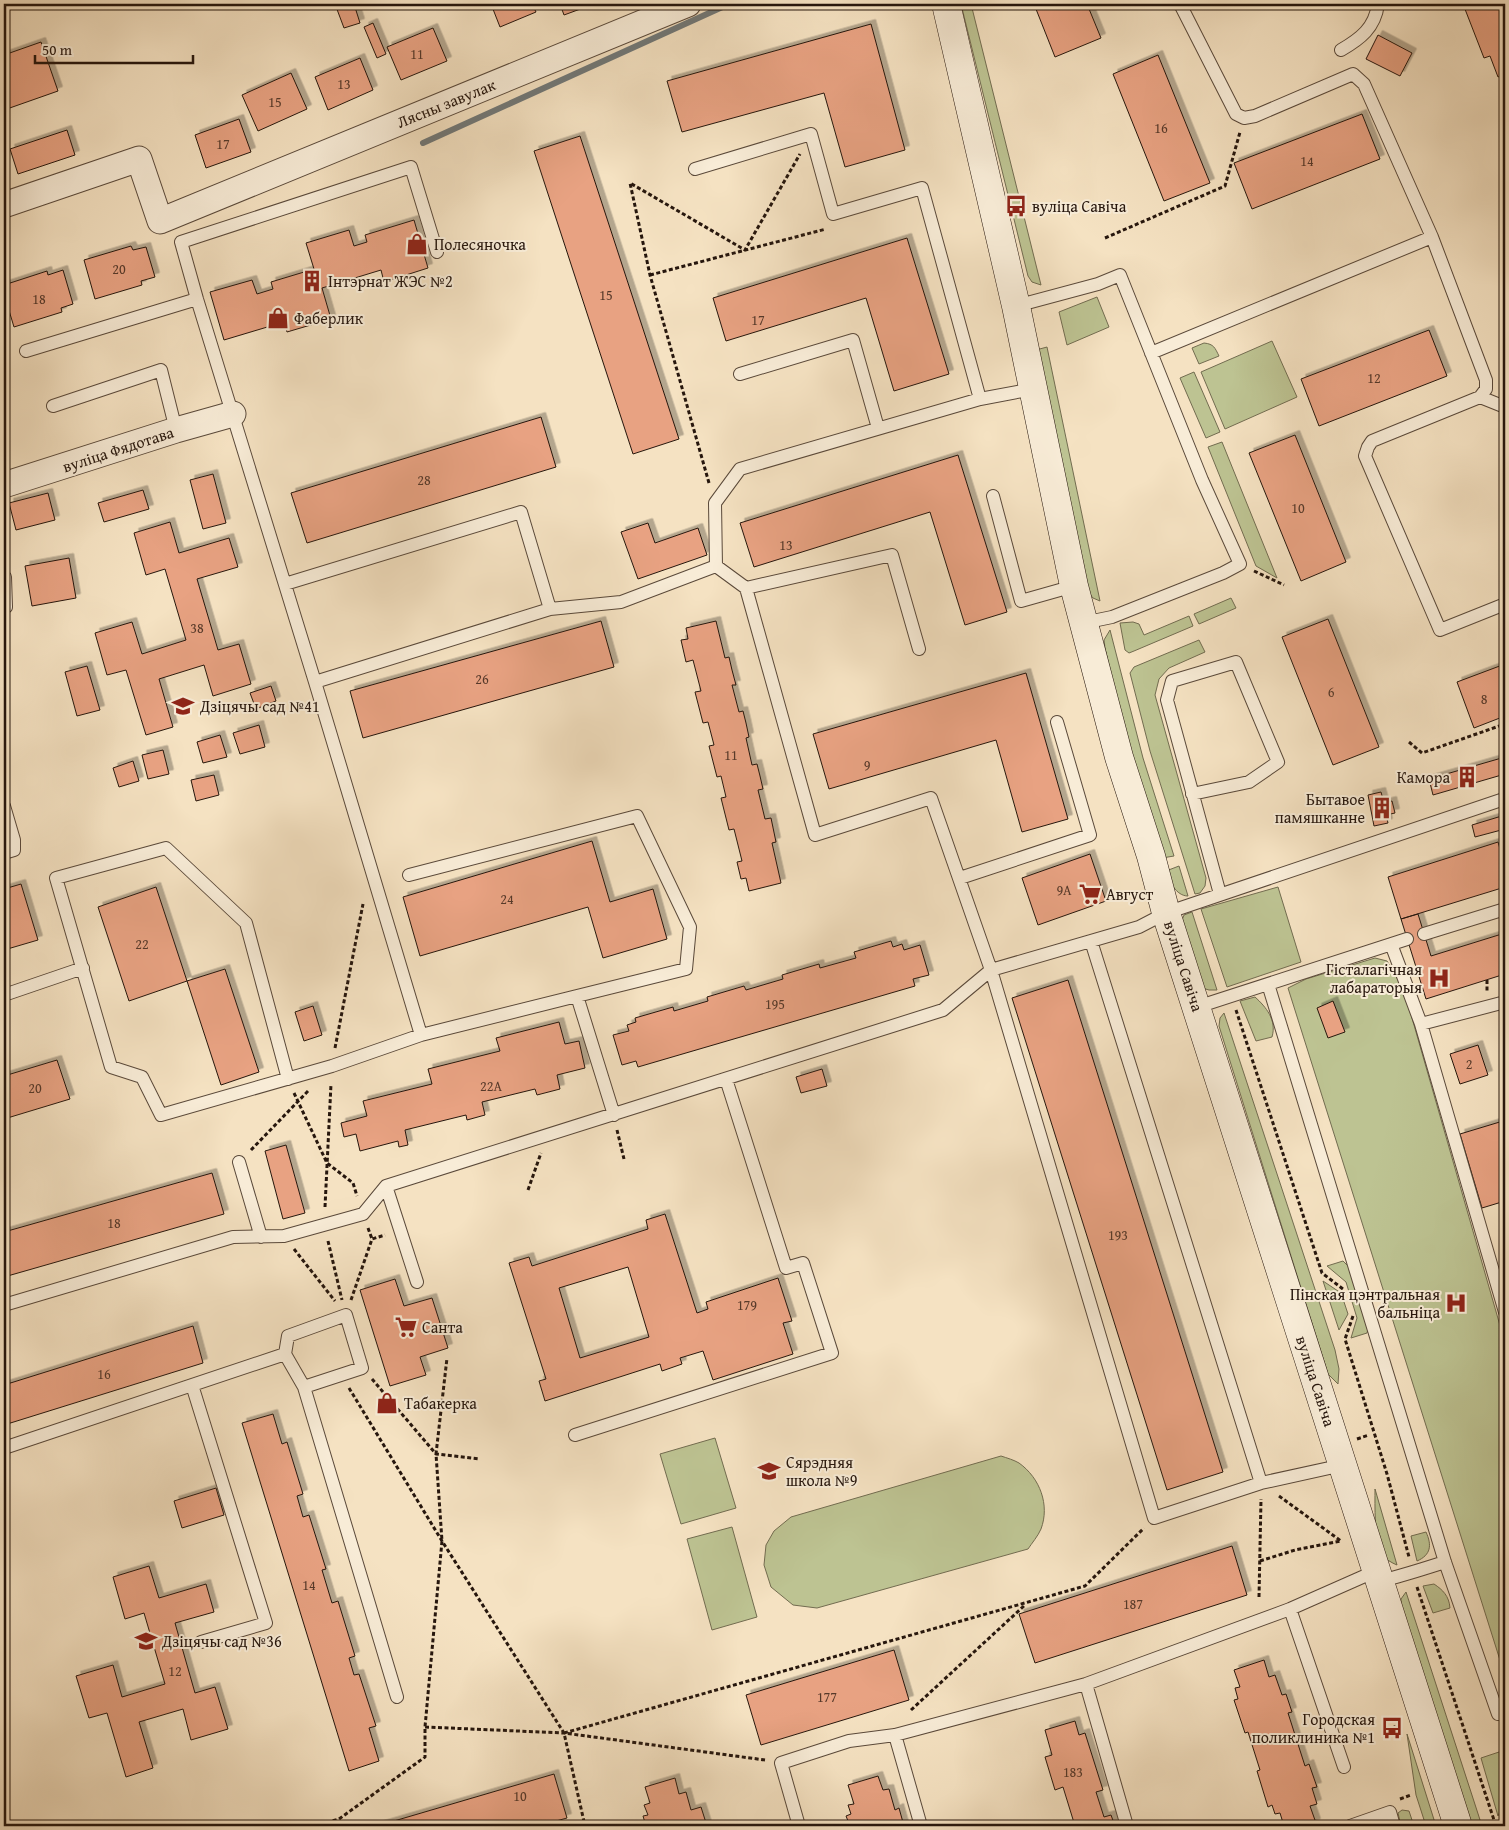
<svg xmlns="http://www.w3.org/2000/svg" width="1509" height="1830" font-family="'Gentium Book Plus',serif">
	<defs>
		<filter id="shadow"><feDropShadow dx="4.5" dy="-4.5" stdDeviation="0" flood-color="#0004"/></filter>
	</defs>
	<rect width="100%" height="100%" fill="#f5e2c2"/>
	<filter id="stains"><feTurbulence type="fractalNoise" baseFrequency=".004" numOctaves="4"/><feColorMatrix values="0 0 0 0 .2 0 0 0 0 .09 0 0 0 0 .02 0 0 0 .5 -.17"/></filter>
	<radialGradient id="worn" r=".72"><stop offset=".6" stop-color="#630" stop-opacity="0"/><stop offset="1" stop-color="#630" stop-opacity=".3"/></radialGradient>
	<!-- green -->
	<path fill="#bdc392" stroke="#726c50" d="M961 4H971L1041 285 1032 282 1028 276Z
		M1097 297 1109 327 1067 345 1059 312Z
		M1272 341 1297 397 1225 429 1201 372Z
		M1204 343C1214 344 1215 348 1219 356L1199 364 1192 348Z
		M1047 347 1100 601 1093 598 1088 592 1036 350Z
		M1194 372 1220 432 1206 438 1180 378Z
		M1222 442 1277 578 1256 566 1208 447Z
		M1231 598 1236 608 1199 624 1194 614Z
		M1189 616 1193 626 1134 651 1129 653 1125 650 1120 623 1133 622 1139 624 1144 635Z
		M1110 630 1143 758 1174 856 1162 858 1122 724 1105 648 1104 640Z
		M1199 640 1205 652 1169 668 1159 679 1155 695 1206 878 1205 886 1200 893 1195 894 1150 751 1130 673 1134 667Z
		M1179 866 1188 896C1176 896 1169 881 1166 871Z
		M1278 887 1301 962 1227 987 1201 909Z
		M1192 912 1217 990H1209L1202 988 1181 923 1184 915Z
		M1375 958 1387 961 1404 990 1505 1343V1676L1288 988 1306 979Z
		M1255 997C1266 1007 1277 1020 1272 1037L1256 1041 1240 1001Z
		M1224 1013 1335 1350 1339 1369 1338 1384 1328 1374 1219 1026 1220 1018Z
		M1343 1261 1351 1269 1369 1325 1367 1333 1351 1338 1357 1318 1346 1282 1327 1266Z
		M1323 1281 1341 1293 1348 1314 1339 1330Z
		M715 1438 736 1508 681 1524 660 1454Z
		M1001 1456C1007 1458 1014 1460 1019 1463 1040 1478 1050 1505 1041 1529 1038 1536 1032 1543 1028 1549L817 1608 793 1605 771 1587 764 1565 766 1545 774 1531 791 1517Z
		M1375 1489 1397 1565C1392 1563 1385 1559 1381 1554 1374 1540 1375 1504 1375 1489Z
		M732 1527 757 1617 712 1630 687 1539Z
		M1426 1532C1432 1545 1431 1555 1417 1561L1411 1536Z
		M1434 1584C1443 1590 1449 1596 1450 1608L1433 1613 1423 1586Z
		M1406 1592 1482 1826H1470L1401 1615V1599Z
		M1407 1734 1436 1826H1426L1416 1795Z
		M1505 1750V1799L1498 1816 1481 1758Z
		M1402 1810 1409 1811 1414 1826H1401L1398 1813Z"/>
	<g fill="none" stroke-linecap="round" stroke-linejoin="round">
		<!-- stream -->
		<path stroke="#717878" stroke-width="6" d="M423 143 729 4"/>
	</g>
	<!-- building -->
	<path fill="#e8a282" stroke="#26160d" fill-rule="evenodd" filter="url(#shadow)" d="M335 4H354L360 23 344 28Z
		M491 4H532L536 12 500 27Z
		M560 4H594L564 15Z
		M1034 4H1087L1101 38 1055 57Z
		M1463 4H1505V74L1498 77 1490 56 1484 58Z
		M373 23 386 54 377 58 364 27Z
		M871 24 905 150 845 167 824 93 682 132 667 81Z
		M433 28 447 61 401 80 387 47Z
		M1378 35 1412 53 1400 76 1366 59Z
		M41 42 58 91 4 110V55Z
		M1158 55 1210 183 1164 201 1113 74Z
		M360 58 373 90 328 110 315 77Z
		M291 73 307 109 258 131 242 95Z
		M1362 114 1380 159 1252 209 1234 163Z
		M239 119 251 152 206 168 195 135Z
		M67 130 75 155 18 174 10 149Z
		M580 136 679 439 633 454 534 151Z
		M414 220 428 268 384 282 381 270 322 288 331 319 287 332 284 322 224 340 210 292 252 280 257 294 273 289 271 282 314 269 306 243 349 230 354 246 367 242 365 235Z
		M907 238 949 374 894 391 866 298 726 341 713 298Z
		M131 246 133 250 146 247 155 277 141 281 142 285 95 299 84 260Z
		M63 270 73 304 61 308 62 312 14 327 4 294V285L47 271 48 275Z
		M1429 330 1447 376 1319 426 1301 379Z
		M541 417 556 467 307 543 291 493Z
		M1295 435 1346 562 1301 581 1249 453Z
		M958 455 1007 612 965 625 930 512 754 567 740 523Z
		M213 474 226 523 203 529 190 480Z
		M143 490 149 509 104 522 98 503Z
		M48 493 55 520 16 530 9 503Z
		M170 522 179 553 229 538 238 567 197 579 218 650 239 644 251 684 213 696 204 665 159 679 173 727 146 735 126 670 107 675 95 633 132 622 142 654 186 640 165 569 146 575 134 533Z
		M648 523 655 543 698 528 707 555 638 579 621 532Z
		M69 558 76 598 32 606 25 566Z
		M1328 619 1379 747 1333 765 1282 637Z
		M601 621 614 667 363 738 350 691Z
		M716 621 725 658 729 657 732 670 736 685H732L739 712 743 711 746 723 749 737 746 738 752 765 757 764 760 776 763 789 758 790 765 819 771 818 776 842 772 843 781 883 749 891 746 878 741 879 737 862 742 861 734 829 729 830 721 798 726 797 721 776 717 777 709 746 714 745 708 722 703 723 695 692 701 691 693 660 686 662 681 640 688 639 686 628Z
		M1505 664V716L1474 728 1457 682Z
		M87 666 100 710 77 716 65 672Z
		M1026 673 1068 819 1022 832 996 740 829 789 813 734Z
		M271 686 276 701 256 709 250 693Z
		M259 725 265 747 240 754 233 733Z
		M220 735 227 757 203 763 197 742Z
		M163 750 169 774 148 779 142 755Z
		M1505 757V774L1433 795 1429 779Z
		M133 761 139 781 119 787 113 768Z
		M214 775 219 795 196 801 191 780Z
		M1381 792 1384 803 1392 801 1395 813 1386 815 1388 823 1374 826 1368 795Z
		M1505 815V829L1475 837 1472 825Z
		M592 841 610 902 653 889 667 939 603 958 588 907 420 956 403 897Z
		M1498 842 1505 866V887L1401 919 1388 877Z
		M1090 854 1106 901 1038 925 1022 878Z
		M21 884 38 940 4 950V889Z
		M156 887 187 981 129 1001 98 907Z
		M1418 914 1431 956 1505 933V974L1426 999 1401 919Z
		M891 941 893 947 902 944 904 950 920 945 929 975 913 979 915 986 638 1067 636 1061 622 1065 613 1035 629 1031 627 1025 636 1022 635 1018 673 1007 674 1011 708 1001 707 997 744 986 746 990 783 979 782 975 819 964 820 968 856 958 854 952Z
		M225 969 259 1072 221 1085 187 981Z
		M1068 980 1223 1472 1167 1490 1012 998Z
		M1333 1001 1345 1032 1328 1038 1317 1008Z
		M313 1006 322 1035 304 1041 295 1012Z
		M559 1022 565 1044 579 1041 585 1068 557 1075 560 1089 537 1095 535 1089 482 1102 485 1115 467 1120 466 1115 405 1130 408 1145 399 1147 398 1141 360 1151 356 1134 344 1137 341 1123 367 1116 363 1101 432 1084 428 1069 500 1051 496 1038Z
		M1478 1045 1488 1075 1460 1084 1450 1054Z
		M57 1060 70 1099 4 1119V1076Z
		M822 1069 827 1086 801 1093 796 1077Z
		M1503 1121 1505 1128V1201L1482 1208 1460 1134Z
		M286 1145 305 1213 283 1219 265 1151Z
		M212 1173 224 1214 4 1277V1232Z
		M665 1214 697 1313 708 1309 706 1302 778 1278 792 1321 783 1323 793 1354 713 1380 703 1351 680 1358 682 1364 662 1371 660 1364 545 1401 539 1381 546 1379 509 1263 529 1257 532 1266 648 1229 646 1220ZM628 1267 649 1337 580 1358 559 1288Z
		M395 1279 404 1306 432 1298 448 1348 420 1357 426 1375 390 1386 360 1290Z
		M193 1326 203 1363 4 1425V1385Z
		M273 1414 282 1444 287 1442 303 1494 297 1496 303 1517 309 1515 326 1569 322 1570 332 1603 338 1601 355 1656 349 1658 354 1675 359 1674 376 1726 369 1728 379 1761 349 1771 242 1423Z
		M216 1488 224 1515 182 1528 174 1501Z
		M1232 1546 1247 1595 1035 1663 1019 1614Z
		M149 1566 159 1598 206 1584 214 1612 175 1623 195 1693 215 1687 228 1729 191 1740 183 1709 139 1722 153 1768 126 1777 107 1713 89 1718 76 1676 113 1665 122 1697 165 1684 144 1613 125 1619 113 1577Z
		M894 1650 909 1700 761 1745 746 1695Z
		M1264 1660 1269 1677 1275 1675 1282 1695 1286 1694 1292 1712 1288 1713 1305 1766 1309 1764 1317 1787 1312 1788 1317 1804 1310 1806 1316 1823 1306 1826H1284L1280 1813 1275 1814 1272 1805 1268 1807 1257 1771 1260 1770 1248 1732 1245 1733 1234 1700 1238 1699 1235 1688 1240 1687 1234 1670Z
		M1075 1721 1079 1735 1085 1733 1103 1790 1096 1792 1104 1817 1111 1815 1115 1826H1075L1063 1787 1055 1790 1045 1757 1052 1755 1045 1730Z
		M554 1774 567 1818 538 1826H377Z
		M878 1776 883 1790 889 1789 895 1810 899 1808 904 1826H850L846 1816 851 1814 848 1805 854 1804 848 1785Z
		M675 1778 679 1794 686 1792 691 1810 701 1807 707 1826H646L643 1816 648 1815 644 1805 650 1803 645 1787Z"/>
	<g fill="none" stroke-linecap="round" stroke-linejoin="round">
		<!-- lane casing -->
		<g stroke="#5a493a" stroke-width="14">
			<path id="lane" d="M1180 4 1236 114 1244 118 1255 116 1353 74 1364 84 1432 237 1486 380V389L1480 397 1372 441 1368 447 1365 456 1440 630 1505 604
				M1341 50C1360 39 1375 28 1378 4
				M695 169 811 134 833 214 922 188 980 399
				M437 252 411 167 181 242 197 299 315 682 421 1035 577 996 614 1115
				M1016 306 1098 284 1120 275 1202 480 1240 564 1223 573 1112 617 1083 623
				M26 351 197 299
				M1151 353 1432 237
				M740 374 853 340 878 428
				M1480 397 1505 407
				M53 406 161 370 176 430
				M993 496 1021 601 1074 586
				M285 584 521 512 550 609 315 682
				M746 588 815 835 931 798 991 970 1154 1518 1261 1483 1091 941
				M4 608 6 607 5 577
				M550 609 621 602 716 566
				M919 649 892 555 746 588 716 566 715 503 740 469 980 399 1033 389
				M1192 794 1249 782 1278 762 1236 662 1172 681 1167 700 1220 894
				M4 806 14 840V850L4 853
				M409 875 637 816 690 927 686 969 577 996
				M960 878 1090 835 1057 722
				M1424 934 1505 909
				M1391 944 1421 1024 1505 1312
				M1268 984 1445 1562 1498 1714
				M4 995 83 968
				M1197 1007 1407 939
				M1421 1024 1505 1002
				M288 1079 246 923 166 848 56 878 111 1067 142 1077 161 1115 332 1066 421 1035
				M239 1162 261 1237
				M386 1186 417 1282
				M4 1305 233 1237 284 1236 363 1214 386 1186 943 1010 991 970 1139 927 1166 913 1504 799
				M285 1354 304 1387 397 1697
				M192 1385 266 1623 201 1642
				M575 1435 832 1353 803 1263 786 1268 726 1079
				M4 1448 285 1354 288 1336 346 1315 362 1368 304 1387
				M1261 1483 1343 1465
				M1380 1581C1402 1576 1423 1569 1445 1562
				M1290 1609 1344 1767
				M1086 1684 1127 1826
				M895 1735 921 1826
				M799 1826 781 1763 849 1741 895 1735 1086 1684 1290 1609 1376 1571
				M1350 1826 1390 1812 1394 1826"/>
		</g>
		<!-- street casing -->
		<g stroke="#5a493a" stroke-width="27">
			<path id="street" d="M4 205 139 159 160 221 688 4
				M4 485 176 430 233 414"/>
		</g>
		<!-- secondary casing -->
		<g stroke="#26160d" stroke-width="29">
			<path id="secondary" d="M946 4 1016 306 1074 586 1119 757 1151 856 1166 913 1458 1826"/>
		</g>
		<!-- path -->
		<path stroke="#26160d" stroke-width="3" stroke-dasharray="4 2.5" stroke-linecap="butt" d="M1105 238 1225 186 1240 132
			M650 275 826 229
			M709 483 650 275 630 183 745 250 800 154
			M1254 571 1284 585
			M1409 742 1422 753 1505 724
			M1487 980V991
			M1236 1010 1322 1273 1343 1289
			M335 1048 363 904
			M294 1093 327 1163 353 1183 357 1196
			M617 1130 624 1159
			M251 1150 309 1090
			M528 1190 541 1153
			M325 1207 331 1084
			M368 1228 372 1239
			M328 1241 342 1300
			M294 1249 335 1301
			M351 1300 372 1239 385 1235
			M1353 1316 1345 1339 1387 1474 1409 1557
			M372 1379 436 1454 480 1459
			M349 1388 442 1541 564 1733 585 1826
			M1357 1439 1369 1435
			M1279 1496 1341 1541
			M1260 1561 1295 1550 1341 1541
			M1417 1587 1496 1826
			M1259 1597 1261 1499
			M911 1710 1025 1605
			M425 1727 564 1733 765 1760
			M1392 1728 1401 1724
			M564 1733 1085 1586 1144 1528
			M1400 1799 1411 1795
			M314 1826 339 1819 425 1757V1727L442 1541 436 1454 447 1358"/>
		<!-- lane -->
		<use href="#lane" stroke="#f8ecd7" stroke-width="12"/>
		<!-- street -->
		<use href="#street" stroke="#f8ecd7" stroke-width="25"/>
		<!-- secondary -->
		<use href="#secondary" stroke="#f8ecd7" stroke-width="28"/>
	</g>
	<!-- icons -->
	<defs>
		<g id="bus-bare" transform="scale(1.725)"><path d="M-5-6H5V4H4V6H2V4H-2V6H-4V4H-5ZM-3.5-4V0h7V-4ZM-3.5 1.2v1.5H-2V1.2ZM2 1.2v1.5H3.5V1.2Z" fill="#8f2418" stroke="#f8ecd7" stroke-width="2.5" paint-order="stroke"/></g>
		<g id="shop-bare" transform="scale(1.725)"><path d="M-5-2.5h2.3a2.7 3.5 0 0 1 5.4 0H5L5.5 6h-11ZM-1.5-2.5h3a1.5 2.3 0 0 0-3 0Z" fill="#8f2418" stroke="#f8ecd7" stroke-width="2.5" paint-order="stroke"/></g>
		<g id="building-bare" transform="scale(1.725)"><path d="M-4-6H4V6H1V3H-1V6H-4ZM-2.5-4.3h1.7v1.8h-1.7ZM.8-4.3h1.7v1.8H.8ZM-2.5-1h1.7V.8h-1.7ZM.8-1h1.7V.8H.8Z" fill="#8f2418" stroke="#f8ecd7" stroke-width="2.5" paint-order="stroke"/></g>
		<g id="school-bare" transform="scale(1.725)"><path d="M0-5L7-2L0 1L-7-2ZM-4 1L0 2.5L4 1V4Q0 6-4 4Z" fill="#8f2418" stroke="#f8ecd7" stroke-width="2.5" paint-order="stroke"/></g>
		<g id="supermarket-bare" transform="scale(1.725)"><path d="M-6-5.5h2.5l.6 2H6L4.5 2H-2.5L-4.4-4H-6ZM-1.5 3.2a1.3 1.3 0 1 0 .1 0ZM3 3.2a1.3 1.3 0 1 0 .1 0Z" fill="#8f2418" stroke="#f8ecd7" stroke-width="2.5" paint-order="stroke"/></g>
		<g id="hospital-bare" transform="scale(1.725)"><path d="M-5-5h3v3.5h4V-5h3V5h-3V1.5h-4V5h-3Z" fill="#8f2418" stroke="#f8ecd7" stroke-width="2.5" paint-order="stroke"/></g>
	</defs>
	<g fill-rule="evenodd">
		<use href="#bus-bare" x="1016" y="206"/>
		<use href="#shop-bare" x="417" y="244"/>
		<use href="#building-bare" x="312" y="281"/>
		<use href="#shop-bare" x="278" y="318"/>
		<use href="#school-bare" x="183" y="706"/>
		<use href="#building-bare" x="1467" y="777"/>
		<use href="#building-bare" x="1382" y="808"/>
		<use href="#supermarket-bare" x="1090" y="894"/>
		<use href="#hospital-bare" x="1439" y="978"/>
		<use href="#hospital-bare" x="1456" y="1303"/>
		<use href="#supermarket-bare" x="406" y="1327"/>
		<use href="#shop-bare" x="387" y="1403"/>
		<use href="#school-bare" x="769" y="1471"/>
		<use href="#school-bare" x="146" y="1641"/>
		<use href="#bus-bare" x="1392" y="1728"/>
	</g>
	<g text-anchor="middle" stroke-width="4" stroke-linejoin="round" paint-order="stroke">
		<!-- number labels -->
		<g font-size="14" fill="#56392a">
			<text x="417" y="59">11</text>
			<text x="344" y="89">13</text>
			<text x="275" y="107">15</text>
			<text x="1161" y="133">16</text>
			<text x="223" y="149">17</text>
			<text x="1307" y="166">14</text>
			<text x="119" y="274">20</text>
			<text x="606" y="300">15</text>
			<text x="39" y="304">18</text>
			<text x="758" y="325">17</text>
			<text x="1374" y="383">12</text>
			<text x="424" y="485">28</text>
			<text x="1298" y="513">10</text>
			<text x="786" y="550">13</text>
			<text x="197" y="633">38</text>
			<text x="482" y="684">26</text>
			<text x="1331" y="697">6</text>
			<text x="1484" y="704">8</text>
			<text x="731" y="760">11</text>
			<text x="867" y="770">9</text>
			<text x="1064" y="895">9А</text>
			<text x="507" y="904">24</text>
			<text x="142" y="949">22</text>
			<text x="775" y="1009">195</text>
			<text x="1469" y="1069">2</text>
			<text x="491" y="1091">22А</text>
			<text x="35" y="1093">20</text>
			<text x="114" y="1228">18</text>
			<text x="1118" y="1240">193</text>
			<text x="747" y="1310">179</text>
			<text x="104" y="1379">16</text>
			<text x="309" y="1590">14</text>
			<text x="1133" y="1609">187</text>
			<text x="175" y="1676">12</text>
			<text x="827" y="1702">177</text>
			<text x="1073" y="1777">183</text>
			<text x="520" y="1801">10</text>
		</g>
		<!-- street labels -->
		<g font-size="16" fill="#26160d" stroke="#f8ecd7">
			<text transform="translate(446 103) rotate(-22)" y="6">Лясны завулак</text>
			<text transform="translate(118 449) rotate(-18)" y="6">вуліца Фядотава</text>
			<text transform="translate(1184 966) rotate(72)" y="6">вуліца Савіча</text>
			<text transform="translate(1316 1381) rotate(72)" y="6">вуліца Савіча</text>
		</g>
		<!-- poi labels -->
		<g font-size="16" fill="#26160d" stroke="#f8ecd7" text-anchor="start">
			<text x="1032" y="212">вуліца Савіча</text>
			<text x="434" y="250">Полесяночка</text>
			<text x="328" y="287">Інтэрнат ЖЭС №2</text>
			<text x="294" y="324">Фаберлик</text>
			<text x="200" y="712">Дзіцячы сад №41</text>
			<text x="1450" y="783" text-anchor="end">Камора</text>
			<text x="1365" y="805" text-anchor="end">Бытавое<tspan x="1365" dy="18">памяшканне</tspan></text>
			<text x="1106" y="900">Август</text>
			<text x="1422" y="975" text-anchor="end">Гісталагічная<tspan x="1422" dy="18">лабараторыя</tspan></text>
			<text x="1440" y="1300" text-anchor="end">Пінская цэнтральная<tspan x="1440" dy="18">бальніца</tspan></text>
			<text x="422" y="1333">Санта</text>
			<text x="404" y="1409">Табакерка</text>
			<text x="786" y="1468">Сярэдняя<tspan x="786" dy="18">школа №9</tspan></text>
			<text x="162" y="1647">Дзіцячы сад №36</text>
			<text x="1375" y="1725" text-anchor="end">Городская<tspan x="1375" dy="18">поликлиника №1</tspan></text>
		</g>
	</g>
	<!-- margin -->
	<rect width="1509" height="1830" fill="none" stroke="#f5e2c2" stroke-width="20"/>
	<rect x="5" y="5" width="1499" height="1820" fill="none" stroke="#26160d" stroke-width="2.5"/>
	<rect x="10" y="10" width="1489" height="1810" fill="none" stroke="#26160d"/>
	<!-- scale -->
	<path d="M35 55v8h158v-8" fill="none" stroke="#26160d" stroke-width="2.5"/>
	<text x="42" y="55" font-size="15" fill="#26160d" stroke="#f8ecd7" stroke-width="4" paint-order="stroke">50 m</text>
	<rect width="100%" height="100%" filter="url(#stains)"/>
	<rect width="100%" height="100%" fill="url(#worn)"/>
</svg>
